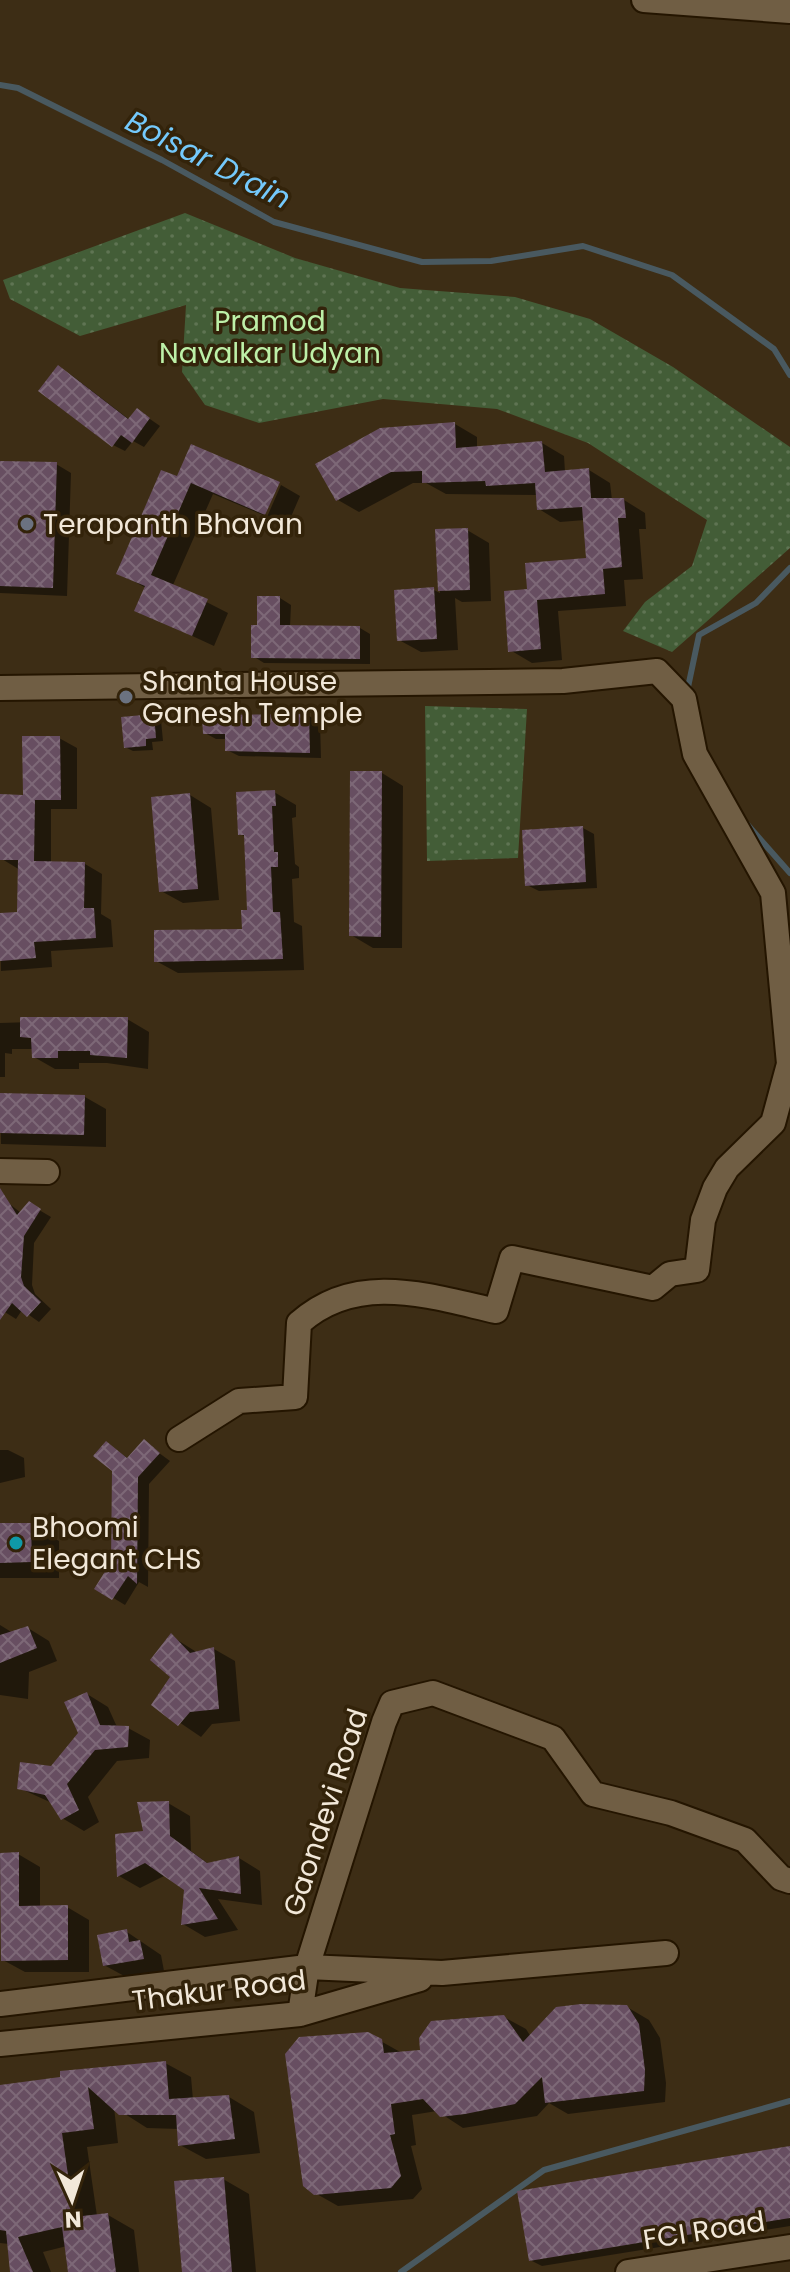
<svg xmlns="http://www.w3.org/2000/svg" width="790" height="2272" font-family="Poppins,sans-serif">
	<defs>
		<pattern id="park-dots" width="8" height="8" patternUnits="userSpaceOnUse" patternTransform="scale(2)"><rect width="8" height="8" fill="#435d37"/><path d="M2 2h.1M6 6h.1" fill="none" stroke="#5f7453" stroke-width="1.8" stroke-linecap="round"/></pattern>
		<pattern id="building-cross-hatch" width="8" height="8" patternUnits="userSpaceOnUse" patternTransform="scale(2)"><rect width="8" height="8" fill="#674e61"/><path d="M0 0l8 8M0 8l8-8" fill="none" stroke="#7d6877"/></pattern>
	</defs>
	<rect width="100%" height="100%" fill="#3d2d15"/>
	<!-- park -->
	<path fill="url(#park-dots)" d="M185 213 295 258 400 288 515 297 590 319 673 367 790 447V548L672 652 623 631 645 602 692 566 707 520 588 443 497 409 383 399 259 423 205 405 182 372 186 305 80 336 10 299 3 280Z
		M425 706 527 709 518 858 427 861Z"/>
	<!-- shadow -->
	<path fill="#0007" d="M70 374 130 420 137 410 160 426 144 447 133 441 125 451 113 445Z
		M455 424 477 437V448L542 443 564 456 565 472 589 470 610 483 612 500H624L645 513 646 529H639L643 579 624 580 626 606 558 611 562 660 532 663 510 650 529 591 588 560 585 520 560 522 539 509 538 495 446 494 426 483H413L359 512 338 500Z
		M0 463 56 464 71 473 67 596 0 593Z
		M178 479 277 483 263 515 213 494 173 585 228 613 214 646 136 610 146 588 119 573Z
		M281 485 300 496 287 526 267 517Z
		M467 530 489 543 491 601 462 602 455 598 458 650 421 652 399 640 434 590 440 593 438 531Z
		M280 598 291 605 290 627 360 628 370 634V664L264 663 253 656 259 627Z
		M154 716 161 720 163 741 152 742 153 750 133 751 125 747Z
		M309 716 320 722 321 758 239 756 227 750V739H216L205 733Z
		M59 738 77 748V809H51V863L85 864 102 874 101 914 111 920 113 947 51 951 52 967 1 971 0 915 19 914 20 870 2 859 25 797Z
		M382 773 403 786 402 948H373L351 935Z
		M274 792 296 805V817L292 818 295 864 299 867V878L292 879 294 922 302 926 304 970 178 973 156 961 244 931 249 912 246 837 240 834Z
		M190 795 211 808 219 900 183 903 161 891Z
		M583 828 594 834 597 888 539 891 527 885Z
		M127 1019 149 1032 148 1069 107 1063H79V1069H55L34 1057 33 1049H12V1054L5 1053V1077H0V1023Z
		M0 1095 85 1097 106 1109V1147L1 1144Z
		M6 1201 21 1213 29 1204 51 1217 34 1243 32 1285 35 1294 51 1309 39 1322 22 1310 16 1319 0 1309V1205Z
		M144 1442 170 1461 149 1484 148 1587 139 1582 125 1605 97 1588 113 1562 114 1470 106 1443 129 1459Z
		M0 1450H8L24 1458 25 1477 0 1483Z
		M0 1525H31L59 1541V1578H0Z
		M0 1625 13 1633 28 1628 49 1641 57 1661 29 1672 28 1699 0 1695Z
		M171 1636 198 1653 214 1649 235 1661 240 1721 212 1724 201 1737 154 1705 172 1676Z
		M87 1694 108 1707 117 1727 128 1728 150 1740 149 1758 117 1761 88 1797 99 1822 84 1831 62 1818 52 1803 19 1788 52 1768 81 1733Z
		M168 1803 190 1816 191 1851 210 1865 239 1858 260 1871 262 1905 218 1899 238 1930 205 1937 183 1924 186 1889 166 1875 140 1888 119 1876Z
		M18 1854 40 1867V1908L67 1907 89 1920V1972H25L3 1960 0 1855Z
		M127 1932 161 1955 164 1971 126 1977 104 1965Z
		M627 2007 649 2020 660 2038 666 2083 665 2102 568 2114 549 2103 537 2116 463 2128 437 2111 412 2115 416 2145 411 2146 422 2189 413 2199 338 2206 315 2193 368 2034 402 2053 422 2052 504 2017 526 2029 531 2037Z
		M165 2063 191 2077 193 2100 229 2097 254 2112 260 2153 206 2159 180 2145 179 2129 147 2128 114 2107 118 2143 87 2147 97 2216 108 2215 134 2230 139 2272H70L67 2246 43 2252 51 2272H12L9 2244 0 2243V2087Z
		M790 2148V2226L542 2266 530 2260Z
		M223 2179 249 2194 256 2272H184Z"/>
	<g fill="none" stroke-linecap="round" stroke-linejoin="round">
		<!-- stream -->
		<path stroke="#495960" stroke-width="6" d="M0 85 18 88 162 160 274 222 422 262 491 261 583 246 672 275 774 349 790 375
			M687 692 699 635 756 603 790 568
			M746 823 790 873
			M401 2272 544 2170 790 2101"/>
	</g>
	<!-- building -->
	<path fill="url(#building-cross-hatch)" d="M58 365 128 419 137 408 150 418 132 443 121 435 112 447 38 391Z
		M455 422 456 448 542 441 545 472 589 468 591 498H624L626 518H618L622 567 603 569 605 594 537 600 541 649 508 652 504 591 527 589 525 563 586 558 582 507 537 510 535 483 486 486 485 481 422 483V471L391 472 336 501 315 464 380 428Z
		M191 444 280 482 265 515 191 483 151 575 208 599 192 636 134 611 145 586 116 574 161 470 177 476Z
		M0 461 57 462 53 588 0 586Z
		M468 528 470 590 438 591 435 529Z
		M434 587 437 639 397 641 394 590Z
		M257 596H280V625L360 626V659L251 658V625H257Z
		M154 714 156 738 146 739V746L124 748 121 717Z
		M309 714 310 753 225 751V734H203L202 715Z
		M22 736H60L61 800H35L34 861 85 862 84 908H94L96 938 34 942 36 958 0 961V913L17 912 18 860H0V794L23 795Z
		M350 771H382L381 937 349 936Z
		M275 790 276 806H272L274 852H278V867H271L273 912H280L283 959 154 962V930L242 929 241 910H247L244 835H238L236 792Z
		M190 793 198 889 159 892 151 797Z
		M583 826 586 882 525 886 522 830Z
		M20 1017H128L127 1058 90 1055V1051H58V1058H32L31 1038 20 1037Z
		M0 1093 85 1095 84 1135 0 1133Z
		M0 1188 17 1215 29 1201 41 1209 24 1236 21 1277 24 1286 41 1302 27 1317 12 1303 0 1320Z
		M144 1439 160 1453 138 1477 137 1584 128 1576 112 1600 94 1589 111 1562 112 1471 93 1456 106 1441 127 1458Z
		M0 1523H31L32 1562 0 1563Z
		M28 1626 37 1648 0 1663V1635Z
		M171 1633 190 1653 214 1647 219 1709 190 1712 178 1726 151 1705 170 1677 150 1660Z
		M87 1692 100 1725 129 1726 128 1747 95 1750 67 1784 79 1810 61 1820 45 1795 17 1789 20 1762 51 1766 78 1733 64 1702Z
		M169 1801 170 1836 207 1863 239 1856 241 1894 199 1888 218 1919 181 1925 184 1890 145 1863 117 1877 115 1834 143 1831 137 1802Z
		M19 1852V1906L68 1905V1960L1 1961 0 1853Z
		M127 1929 129 1942 140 1940 144 1959 103 1966 97 1935Z
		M581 2004 627 2005 639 2024 645 2070 644 2091 545 2103 542 2077 515 2104 465 2114 440 2117 423 2099 391 2104 395 2134 390 2135 401 2176 391 2188 314 2195 303 2186 285 2054 299 2037 368 2032 382 2039 384 2053 420 2050 419 2038 431 2021 504 2015 523 2042 556 2007Z
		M166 2061 169 2099 229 2095 235 2139 178 2146 176 2115H119L88 2087 94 2129 62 2133 74 2217 108 2213 116 2272H68L62 2227 18 2237 33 2272H10L6 2231 0 2230V2085L60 2077V2071Z
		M790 2146V2218L529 2261 517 2191Z
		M224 2177 232 2272H182L174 2181Z"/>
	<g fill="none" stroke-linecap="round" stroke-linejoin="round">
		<!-- minor casing -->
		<g stroke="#241500" stroke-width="28">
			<path id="minor" d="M644 0 790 11
				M0 688 563 681 657 671 684 699 695 754 773 893 789 1064 773 1123 727 1168 715 1188 703 1220 697 1270 670 1274 653 1288 512 1258 496 1311C429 1296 357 1271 299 1323L295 1397 239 1401 179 1439
				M0 1171 47 1172
				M0 2004 307 1967 442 1973 666 1953
				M300 2014 307 1967 384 1722 392 1703 433 1693 553 1738 593 1794 671 1813 745 1840 781 1878 790 1881
				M0 2044 300 2014 420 1979
				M628 2272 790 2247"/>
		</g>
		<!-- minor -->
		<use href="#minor" stroke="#705e44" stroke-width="24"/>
	</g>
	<!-- markers -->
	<g fill="#6b7280" stroke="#33230a" stroke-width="3">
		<circle cx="27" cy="524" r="8"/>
		<circle cx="126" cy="697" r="8"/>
	</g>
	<circle fill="#0f9aa8" stroke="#33230a" stroke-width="3" cx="16" cy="1543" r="8"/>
	<g text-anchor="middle" stroke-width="7" stroke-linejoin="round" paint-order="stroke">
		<!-- park labels -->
		<g font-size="28" fill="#bdf0a8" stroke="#33230a">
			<text x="270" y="331">Pramod<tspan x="270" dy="32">Navalkar Udyan</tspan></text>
		</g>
		<!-- poi labels -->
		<g font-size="28" fill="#f2e8d9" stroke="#33230a" text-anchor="start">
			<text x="43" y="534">Terapanth Bhavan</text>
			<text x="142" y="691">Shanta House<tspan x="142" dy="32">Ganesh Temple</tspan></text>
			<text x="32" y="1537">Bhoomi<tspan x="32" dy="32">Elegant CHS</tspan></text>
		</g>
		<!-- street labels -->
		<g font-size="28" fill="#f2e8d9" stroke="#33230a">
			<text transform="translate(325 1812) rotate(-72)" y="10">Gaondevi Road</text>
			<text transform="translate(219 1990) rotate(-7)" y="10">Thakur Road</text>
			<text transform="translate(704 2230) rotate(-9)" y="10">FCI Road</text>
		</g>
		<!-- water labels -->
		<g font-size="30" font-style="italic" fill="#74c9fb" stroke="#33230a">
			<text transform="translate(208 160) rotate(27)" y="10">Boisar Drain</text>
		</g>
	</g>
	<!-- north arrow -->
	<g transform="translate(72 2200) rotate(177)" stroke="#33230a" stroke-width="6" paint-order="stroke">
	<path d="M0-6L14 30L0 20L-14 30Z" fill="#f2e8d9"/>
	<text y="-12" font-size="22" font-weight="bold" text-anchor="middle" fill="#f2e8d9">N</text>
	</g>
</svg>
